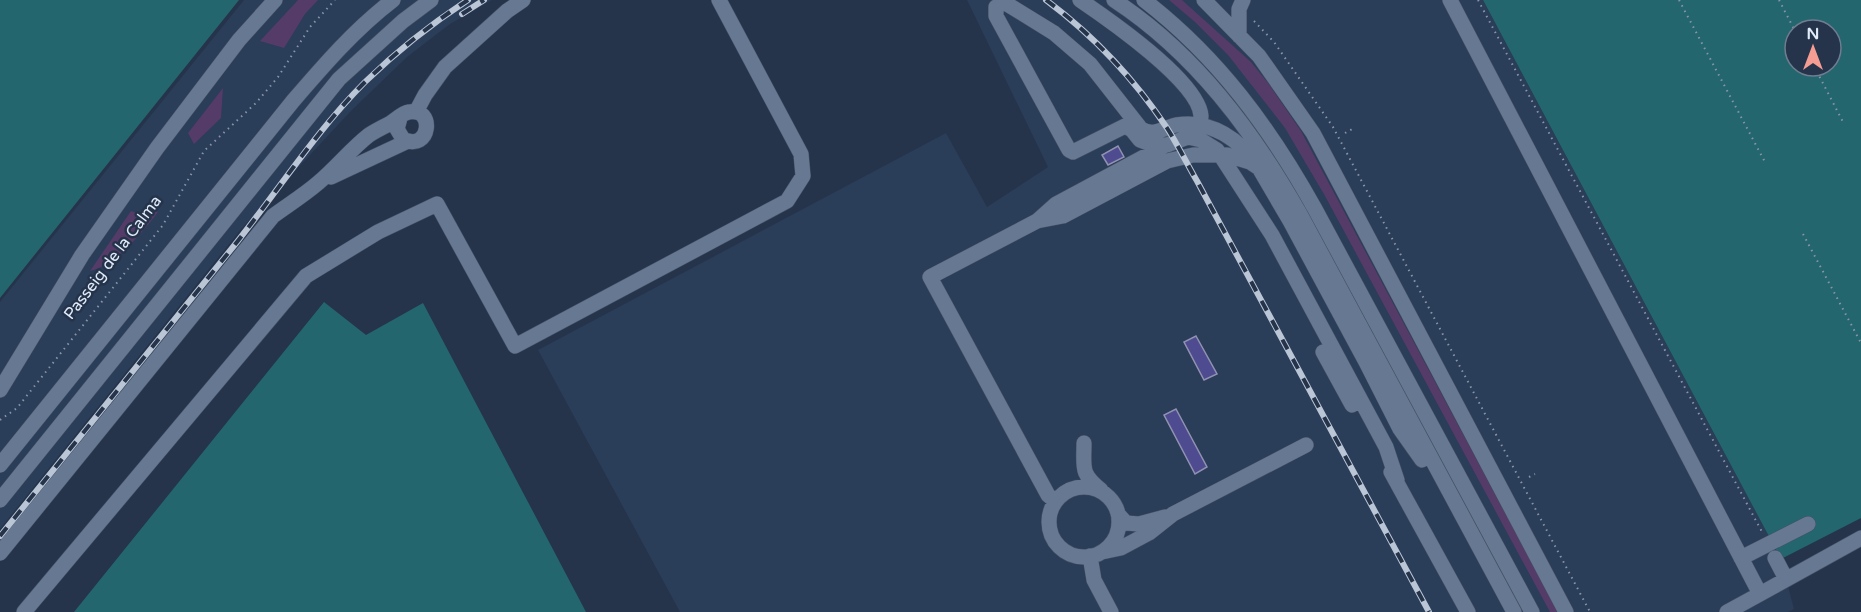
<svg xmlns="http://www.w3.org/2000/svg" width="1861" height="612" font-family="'Varela Round',sans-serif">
	<rect width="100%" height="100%" fill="#25344a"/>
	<!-- built -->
	<path fill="#2a3d59" d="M244 0H492L450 24 407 57 350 112 242 228 0 529V302Z
		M967 0H1483L1781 559 1794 609 1788 612H680L538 350 946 133 987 207 1048 167Z"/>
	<!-- green -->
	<path fill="#553b68" d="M298 0H318L305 14 284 48 260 41Z
		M1169 0H1182L1251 62 1268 83 1301 131 1558 612H1550L1325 196 1285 128 1228 55 1195 22Z
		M223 88 221 118 194 144 188 133Z
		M146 208 158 212C142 233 116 265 90 271L131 211 143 215Z"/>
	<!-- water -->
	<path fill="#24666e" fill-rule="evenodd" d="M0 0H239L0 298Z
		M1483 0H1861V518L1781 559ZM1795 30H1831V66H1795Z
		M324 302 366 335 423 303 586 612H74Z"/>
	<!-- building -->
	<path fill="#4e4b90" stroke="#9192b1" stroke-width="1.5" d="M1118 146 1124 157 1108 165 1102 155Z
		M1196 336 1217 374 1204 380 1184 342Z
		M1176 409 1207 467 1195 474 1164 415Z"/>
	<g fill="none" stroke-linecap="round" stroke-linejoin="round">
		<!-- minor casing -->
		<g stroke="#445164" stroke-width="16">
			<path id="minor" d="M1080 0C1108 19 1199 82 1201 116 1201 123 1199 128 1195 133
				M1114 0C1195 53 1253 131 1300 214L1514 612
				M1144 0C1218 57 1270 128 1315 209L1532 612
				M1204 0 1259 56 1313 133 1566 612
				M1450 0 1760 594 1727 612
				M1239 36V9L1243 0
				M416 112 425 95 445 67 507 11 523 0
				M1259 168C1241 140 1211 119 1176 125 1163 128 1154 137 1141 129L1090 64 1054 33 1007 4 1003 3 996 7V16L1069 150 1073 152 1125 126 1132 130 1140 140 1153 145H1167L1188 137 1201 140 1217 150 1272 235 1386 447 1397 480
				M331 177 408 141
				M1037 221 1063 216 1167 161 1193 155H1227L1250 162 1259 168 1290 221 1367 364 1400 429 1422 460
				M1323 352 1352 405
				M0 390 82 255 157 148 239 40 275 0
				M1084 443C1084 468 1080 473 1101 490
				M0 465 293 101C324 65 355 29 393 0
				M1391 472 1468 612
				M1049 522a35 35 0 1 1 70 0a35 35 0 1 1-70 0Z
				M0 500 339 79 403 21 431 0
				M1055 501 1048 495 930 277 1037 221 1056 204 1166 145
				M1118 514 1126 523 1139 524 1165 517
				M1102 552 1121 548 1149 533 1173 514 1306 445
				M0 553 273 216C288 205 304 195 318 183 336 168 351 149 369 135 375 131 383 127 389 124 396 120 402 113 409 112 435 106 431 153 403 139L397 129 400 118
				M1090 556 1094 580 1111 612
				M1741 558 1808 524
				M1775 558 1786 579
				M1760 594 1861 538
				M24 612 306 276 378 232 437 204 515 346 787 201 803 176 801 154 719 0"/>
		</g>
		<!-- path -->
		<path stroke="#8895a7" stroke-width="2" stroke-dasharray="1.5 4.5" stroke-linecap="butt" d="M1478 0 1762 532
			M1679 0 1766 164
			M1779 0 1795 31
			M1254 21 1274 42 1333 127 1590 612
			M1814 66 1843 122
			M1345 133 1354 128
			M1803 234 1861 343
			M0 420 17 408 163 225 204 151 256 103 278 77 310 27 335 0
			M1529 477 1535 474"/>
		<!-- minor -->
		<use href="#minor" stroke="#677892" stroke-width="15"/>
		<!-- rail casing -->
		<g stroke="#bac5d5" stroke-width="6">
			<path id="rail" d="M1046 0C1093 35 1135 80 1167 128 1178 145 1187 164 1197 181L1429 612
				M462 14 484 0
				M0 536C79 438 158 340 237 242 279 189 317 130 365 82 397 51 431 24 468 0"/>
		</g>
		<!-- rail -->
		<use href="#rail" stroke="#25344a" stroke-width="4" stroke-dasharray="11" stroke-linecap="butt"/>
	</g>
	<g text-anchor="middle" stroke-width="5" stroke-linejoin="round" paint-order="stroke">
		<!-- street labels -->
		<g font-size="16" fill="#e1ebfa" stroke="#25344a">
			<text transform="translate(112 257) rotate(-53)" y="6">Passeig de la Calma</text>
		</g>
	</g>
	<!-- north arrow -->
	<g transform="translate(1813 48)"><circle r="28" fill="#25344a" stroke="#707d90" stroke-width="1.5"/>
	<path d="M0-4.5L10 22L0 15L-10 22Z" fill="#f59c93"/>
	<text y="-9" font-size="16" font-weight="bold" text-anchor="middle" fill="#e1ebfa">N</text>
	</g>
</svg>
